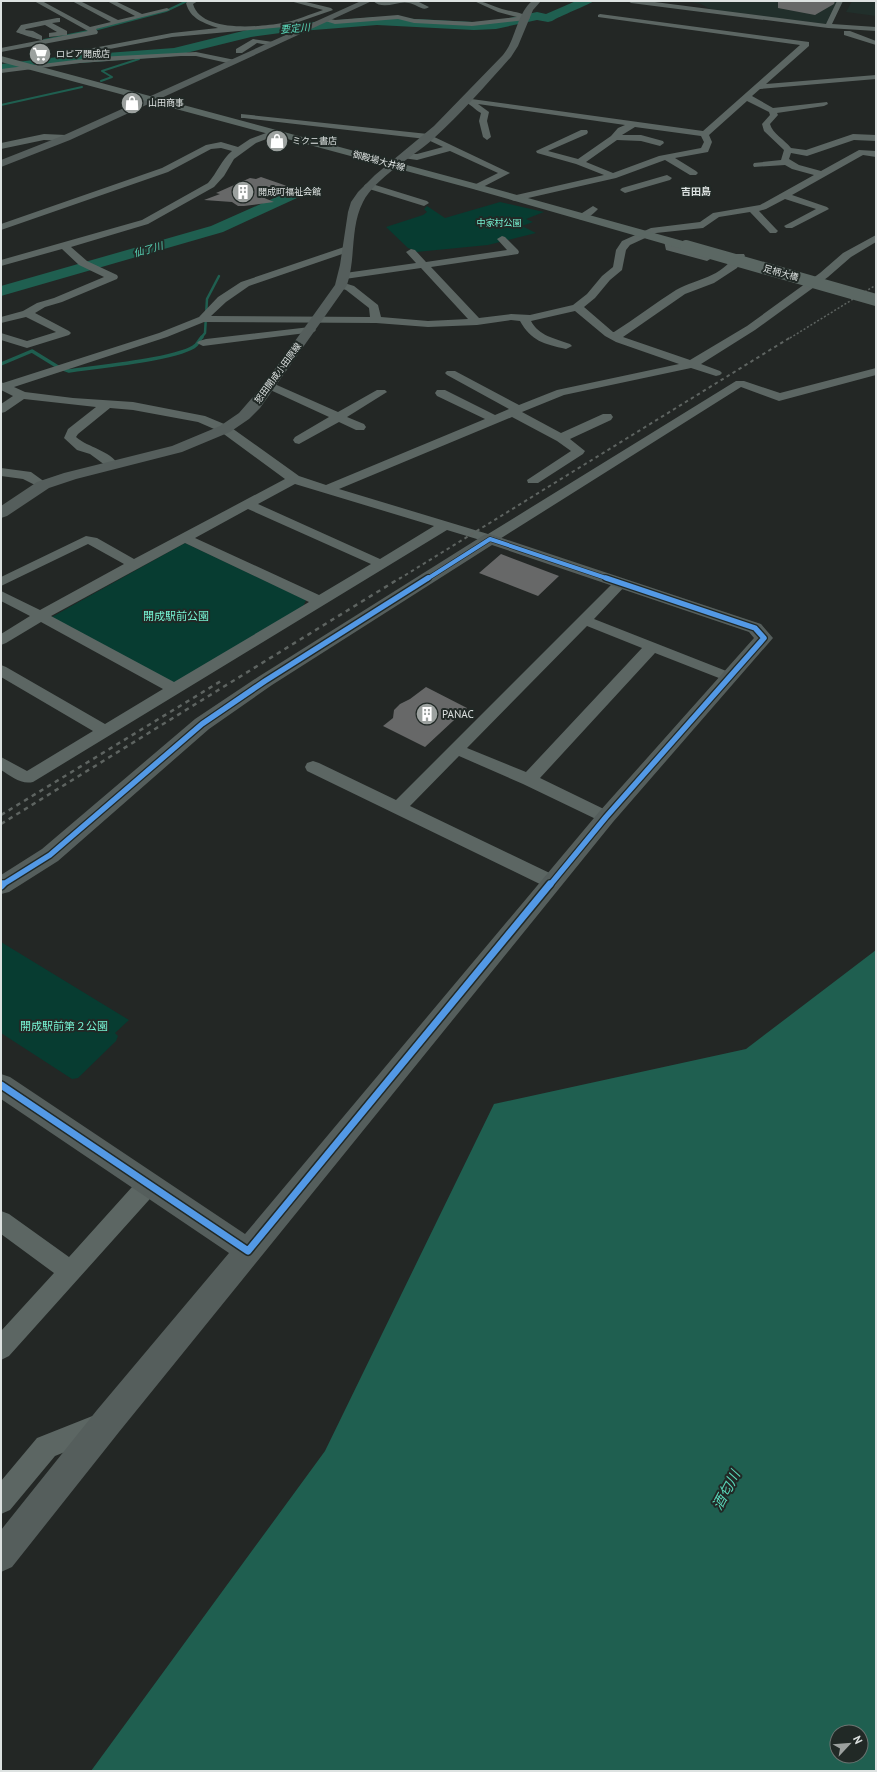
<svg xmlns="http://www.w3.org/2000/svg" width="877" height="1772" font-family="'PT Sans','Noto Sans JP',sans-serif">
	<rect width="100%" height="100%" fill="#232725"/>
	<!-- built -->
	<path fill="#212f2b" d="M686 1H839L829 23 825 24 708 10 710 9 701 4Z
		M852 1H876V16L846 12Z"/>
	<!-- green -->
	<path fill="#073c31" d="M500 202 544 212 526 219 533 222 522 226 536 233 488 245 416 252V251L408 248 386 227 423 215 427 212 424 209 427 206 445 218Z
		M185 543 306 600 303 607 177 685 50 618Z
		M1 942 129 1020 115 1033 118 1036 116 1041 78 1078 72 1079 1 1033Z"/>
	<!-- water -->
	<path fill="#1f5f50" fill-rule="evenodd" d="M876 950V1771H91L325 1451 494 1104 746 1049ZM837 1732H861V1756H837Z"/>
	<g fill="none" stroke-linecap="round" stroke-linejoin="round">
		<!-- stream-far2 -->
		<path stroke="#1f5f50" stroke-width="2" d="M44 40 98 29 166 11 187 1
			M101 81 112 77 102 71 139 59
			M1 105 82 87"/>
		<!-- stream-far1 -->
		<path stroke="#1f5f50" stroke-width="2.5" d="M201 338 205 333 207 299 219 276"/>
		<!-- stream -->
		<path stroke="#1f5f50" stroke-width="3.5" d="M1 364 32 351 58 367 69 371C94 367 181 359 196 345 198 343 200 339 202 337"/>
		<!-- river -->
		<path fill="#1f5f50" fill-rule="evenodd" d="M576 1H594C592 3 558 17 552 21L548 22 537 20 496 29 474 30 377 25 288 32 251 37 174 56 66 64 1 72V64L66 56 174 48 251 29 288 24 377 17 474 22 496 21 537 12 546 14Z
			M292 190 297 192 300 195 297 198 223 232 1 296V286L211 226Z"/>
	</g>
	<!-- building -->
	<path fill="#676868" d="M778 1H835L834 4 815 15 778 8Z
		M261 177 287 186 262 197 274 202 244 206H238L232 202 204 200 220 194 216 193 250 178 256 179Z
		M501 554 559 576 538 596 479 573Z
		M426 687 467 708 425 747 383 726 393 718 394 710 400 704 410 699Z"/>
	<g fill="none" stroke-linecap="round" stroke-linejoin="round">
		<!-- street -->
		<path fill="#5c6663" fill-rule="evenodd" d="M34 1H42L90 27 111 22 72 1H80L118 20 135 16 107 1H115L142 14 167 8 170 10 96 29 98 32 97 34 1 52V48L88 31Z
			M198 1 193 4C201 33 260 27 282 23 296 21 310 14 323 10L290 1H302L331 8 333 10 284 27 172 37 94 52 98 57 196 52 235 60V64H232L196 56H181L80 63 1 73V69L91 58 84 51 88 49 172 33 218 28C204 23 190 19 186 3L188 1Z
			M373 1H417L429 7C423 12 416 4 409 3 398 0 384 11 373 1Z
			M474 1C485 1 492 6 502 9 511 12 522 12 530 18L526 20 472 26 414 23 398 19 335 24 322 20 326 18 335 20 398 15 414 19 472 22 517 17 498 12Z
			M628 1H647L826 24 837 1H843L832 24 876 27V31L828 28 631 3Z
			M600 14 809 42V46L766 84 876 75V79L760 89 752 96 773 108 827 102 828 104 824 106 777 113 778 115 770 124C772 133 785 140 791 148L806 150 853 134 876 135V141L854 140 807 156 791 153 789 159 799 165 821 171 859 150 876 151V157L863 155 792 195 827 207 829 209 792 228H786L784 226 816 209 785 199 766 209 759 211 776 229 778 231 776 233H770L750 212 719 217 703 228 656 233 630 245 626 250 622 270 610 280 595 298 584 307 613 332H614C635 319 655 303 676 290 700 277 719 279 736 254H744L745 256 737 268 714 283 685 294 623 337 690 360 747 326 820 273 843 253 876 235V242L851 257 828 277 755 330 701 364 720 371 722 373 720 375 716 376 691 368 564 395 522 412 561 433 603 414H611L613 417 611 420 570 439 585 451 583 454 538 483H528L527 480 571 451 557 441 512 417 339 489 488 534 736 381H744L780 393 876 368V375L779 401 741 387 495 542 490 543 447 530 33 782C21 785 11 776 1 770V757L27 771 93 731 1 677V665L6 667 105 724 163 689 41 622 6 643 1 645V634L30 616 1 601V591L40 610 124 564 88 544 1 586V577L86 536 97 538 134 559 285 479 221 432 198 422 133 410 110 408 78 434 76 437C89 448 109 450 119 465L117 468H109L90 454 77 450 64 438 68 429 96 407 24 399 5 412 1 413V404L13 396 1 390V382L3 383 159 333 199 317 218 297 241 282 347 246 351 247 352 249 351 251 249 286 226 302 211 316 370 317 369 308 346 290 337 287 336 285 341 282 354 286 378 305 381 317 428 321 468 319 421 268 345 279 340 276 345 273 416 263 406 252 411 249 415 250 426 262 507 250 497 239 502 236 505 237 518 250 519 252 518 254 431 267 479 318 511 314 530 315 573 305 587 294 602 276 613 267 616 250 622 241 651 228 700 222 713 213 760 205 814 175 792 169 785 165 754 167 753 165 754 163 781 160 784 150 764 131 762 124 770 115 769 112 747 101 709 135 712 142 708 152 675 158 696 171 698 173 696 175H690L665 160 616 178 515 201 512 200 510 198 512 196 604 175 576 164 537 153 536 151 581 130H587L588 132 587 134 548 151 578 159 611 136 618 128 625 125 478 104 489 112 487 121 491 137 487 140 483 137 479 121 481 113C475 110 470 103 464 102V98L703 131 800 45 598 17V15ZM635 127 701 136 704 142 701 148 659 156 613 173 586 162 617 140 641 141 660 146 664 143 663 141 641 135H622ZM575 311 605 336 616 342 679 364 557 390 519 405 455 371H447L445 373 447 375 509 409 495 415 445 390H437L435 393 437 396 485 419 326 485 299 476 229 426 205 416 133 402 73 398 25 392 14 387 167 337 204 322 376 323 428 327 477 325 511 320 520 321C531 341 544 344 566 349L572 346 570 344C554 338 539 336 531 321ZM295 484 434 526 380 559 258 504ZM248 509 371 564 319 595 195 538ZM185 543 309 602 174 682 51 616Z
			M57 18H60V22L52 23 67 31V35L49 37V33L57 32 45 25 26 29 25 30 33 31 42 36V40C39 40 18 33 16 32L21 25Z
			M844 31H850L876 41V45L844 35Z
			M253 39 273 42 277 44 273 46 257 43 242 53H236V49Z
			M241 114 428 134 510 173 477 190 472 187 474 185 498 173 450 151 417 160 403 158 402 156 403 154H417L443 147 426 139 244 118H241Z
			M274 130 277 131 278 133 277 135 256 143 234 159 224 176 214 187 148 224 71 247 87 261 117 275 118 277 117 279 62 302 45 307 35 313 69 331 71 333 69 335 27 348 1 340V333L27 341 56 332 26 317 1 323V317L23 311 37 303 54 298 104 277 79 265 62 249 1 266V260L142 220 208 183C217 173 222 159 232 151L221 148 211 149 168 172 1 230V224L162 168 206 145 221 142 238 147 250 139Z
			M44 134 66 135 70 138 66 141 44 140 1 149V143Z
			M667 175 672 178 670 180 625 193 620 190 622 188Z
			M369 183 427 201 429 203 424 206 366 188 364 186 366 184Z
			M593 206 598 209C593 214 586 221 579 219L577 217 579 215Z
			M669 238 672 239 675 246 711 256 712 258 707 261 666 250 664 241Z
			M310 327 314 328 316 330 314 332 203 346 197 343 199 341 206 339Z
			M270 382 338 412 377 390H385L387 392 347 417 364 424 366 427 364 430H356L339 422 299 444 295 443 293 440 295 437 329 417 266 388 264 386 266 384Z
			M1 468 31 472 49 485 48 488 43 489 23 479 1 476Z
			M620 580 625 581 627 584 594 619 734 674 737 677 734 680 729 682 724 680 655 653 540 778 612 813 615 817 612 821 606 823 600 821 523 784 459 756 410 806 558 877 561 882 558 887 552 889 546 887 307 771 305 767 307 763 313 761 319 763 396 800 615 581ZM587 626 642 648 526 772 467 748Z
			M149 1174 157 1177 160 1184 157 1191 9 1356 1 1360V1331L54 1273 1 1234V1211L9 1214 69 1257 141 1177Z
			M100 1413 109 1416 112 1425 109 1434 55 1456 10 1510 1 1514V1481L37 1438Z"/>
		<!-- secondary -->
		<path fill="#555e5c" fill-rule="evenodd" d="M361 1H372L70 140 1 167V160L62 136Z
			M532 1H541L533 10 518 46 511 57C486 85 461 114 433 139 413 157 375 178 363 202 350 227 356 258 347 285L260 408 249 419 230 432 182 452 76 479 49 488 7 516 1 518V506L37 482 64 473 172 446 220 426 239 413 265 383 335 285 340 265 348 212 351 202 358 192 375 175 434 126 503 55C516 40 516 15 532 1Z
			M490 534 761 624 773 638 613 822 119 1432 12 1567 1 1572V1530L97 1410 229 1253 1 1099V1074L10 1077 245 1234 599 812 754 638 749 632 492 545 272 685 209 729 58 861 9 892 1 894V875L42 849 195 719 258 677 484 535Z"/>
		<!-- primary -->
		<path fill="#5b6763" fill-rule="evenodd" d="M1 56 481 185 690 243 692 246 690 249H682L473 189 1 62Z"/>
		<!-- rail-far2 -->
		<path stroke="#5e6461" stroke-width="1.5" stroke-dasharray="2 2" stroke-linecap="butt" d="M790 338 876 285"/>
		<!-- rail-far1 -->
		<path stroke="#5e6461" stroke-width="2" stroke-dasharray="3.5 3.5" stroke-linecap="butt" d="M399 579 791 337"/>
		<!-- rail -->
		<path stroke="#5e6461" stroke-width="2.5" stroke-dasharray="4.5 4.5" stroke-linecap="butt" d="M1 815 221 681
			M1 824 400 578"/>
		<!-- primary-bridge -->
		<path stroke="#5b6763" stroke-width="12" d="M686 246 876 300"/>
		<!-- cycleway-far2 casing -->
		<g stroke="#212926" stroke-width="5.5">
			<path id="cycleway-far2" d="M427 579 490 539 609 579"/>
		</g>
		<!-- cycleway-far1 casing -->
		<g stroke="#212926" stroke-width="8">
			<path id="cycleway-far1" d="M2 885 50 855 202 724 265 681 428 578
				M550 885 606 817 764 638 755 628 606 578"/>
		</g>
		<!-- cycleway casing -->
		<g stroke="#212926" stroke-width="10">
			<path id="cycleway" d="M1 886 3 884
				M1 1085 248 1251 550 884"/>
		</g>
		<!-- cycleway-far2 -->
		<use href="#cycleway-far2" stroke="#5399e6" stroke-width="4"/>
		<!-- cycleway-far1 -->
		<use href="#cycleway-far1" stroke="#5399e6" stroke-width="5.5"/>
		<!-- cycleway -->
		<use href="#cycleway" stroke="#5399e6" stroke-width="7"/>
	</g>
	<!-- icons -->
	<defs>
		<g id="supermarket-disc" transform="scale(1.15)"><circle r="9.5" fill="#9ca19f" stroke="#212926"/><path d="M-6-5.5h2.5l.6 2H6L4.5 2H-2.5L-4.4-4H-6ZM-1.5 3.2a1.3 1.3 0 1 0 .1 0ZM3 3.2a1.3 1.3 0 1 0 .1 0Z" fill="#fff"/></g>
		<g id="shop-disc" transform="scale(1.15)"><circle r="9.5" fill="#9ca19f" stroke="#212926"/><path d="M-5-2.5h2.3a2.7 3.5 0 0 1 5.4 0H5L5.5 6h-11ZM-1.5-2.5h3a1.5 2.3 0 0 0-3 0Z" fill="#fff"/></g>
		<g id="building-disc" transform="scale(1.15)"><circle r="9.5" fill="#9ca19f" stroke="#212926"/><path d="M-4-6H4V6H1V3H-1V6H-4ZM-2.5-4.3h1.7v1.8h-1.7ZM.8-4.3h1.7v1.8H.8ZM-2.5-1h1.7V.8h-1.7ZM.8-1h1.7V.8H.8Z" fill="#fff"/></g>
	</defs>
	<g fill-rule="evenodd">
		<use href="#supermarket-disc" x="40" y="54"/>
		<use href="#shop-disc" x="132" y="103"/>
		<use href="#shop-disc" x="277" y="141"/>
		<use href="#building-disc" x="243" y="192"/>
		<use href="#building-disc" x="427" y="714"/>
	</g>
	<g text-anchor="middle" stroke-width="4" stroke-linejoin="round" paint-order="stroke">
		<!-- far-poi labels -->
		<g font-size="9" fill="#dde2e1" stroke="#212926" text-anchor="start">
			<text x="56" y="57">ロピア開成店</text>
			<text x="148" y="106">山田商事</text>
			<text x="292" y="144">ミクニ書店</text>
			<text x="258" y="195">開成町福祉会館</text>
		</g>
		<!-- far-street labels -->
		<g font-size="9" fill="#dde2e1" stroke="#212926">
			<text transform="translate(379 161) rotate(15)" y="3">御殿場大井線</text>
			<text transform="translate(781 273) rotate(16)" y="3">足柄大橋</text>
			<text transform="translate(278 373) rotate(-54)" y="3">怒田開成小田原線</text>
		</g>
		<!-- far-park labels -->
		<g font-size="9" fill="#77f3d3" stroke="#212926">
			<text x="499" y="226">中家村公園</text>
		</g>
		<!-- far-water labels -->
		<g font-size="10" font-style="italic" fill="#59d7b9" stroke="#212926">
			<text transform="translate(295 28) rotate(-5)" y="4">要定川</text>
			<text transform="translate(148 249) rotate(-16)" y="4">仙了川</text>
		</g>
		<!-- far-neighbourhood labels -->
		<g font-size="10" font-weight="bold" fill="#dde2e1" stroke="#212926">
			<text x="696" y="195">吉田島</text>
		</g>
		<!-- park labels -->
		<g font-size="11" fill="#77f3d3" stroke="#212926">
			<text x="176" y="620">開成駅前公園</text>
			<text x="64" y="1030">開成駅前第２公園</text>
		</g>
		<!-- poi labels -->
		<g font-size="11" fill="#dde2e1" stroke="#212926" text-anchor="start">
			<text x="442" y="718">PANAC</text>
		</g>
		<!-- near-water labels -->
		<g font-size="14" font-style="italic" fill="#59d7b9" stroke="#212926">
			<text transform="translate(726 1490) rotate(-62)" y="5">酒匂川</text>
		</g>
	</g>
	<!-- border -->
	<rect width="877" height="1772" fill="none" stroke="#dde2e1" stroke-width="4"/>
	<!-- north arrow -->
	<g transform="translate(849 1744) rotate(64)"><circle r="19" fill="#212926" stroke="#6c7371"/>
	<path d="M0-3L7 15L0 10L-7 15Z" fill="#9ca19f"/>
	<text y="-6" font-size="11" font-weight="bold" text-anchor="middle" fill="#dde2e1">N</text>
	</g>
</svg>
